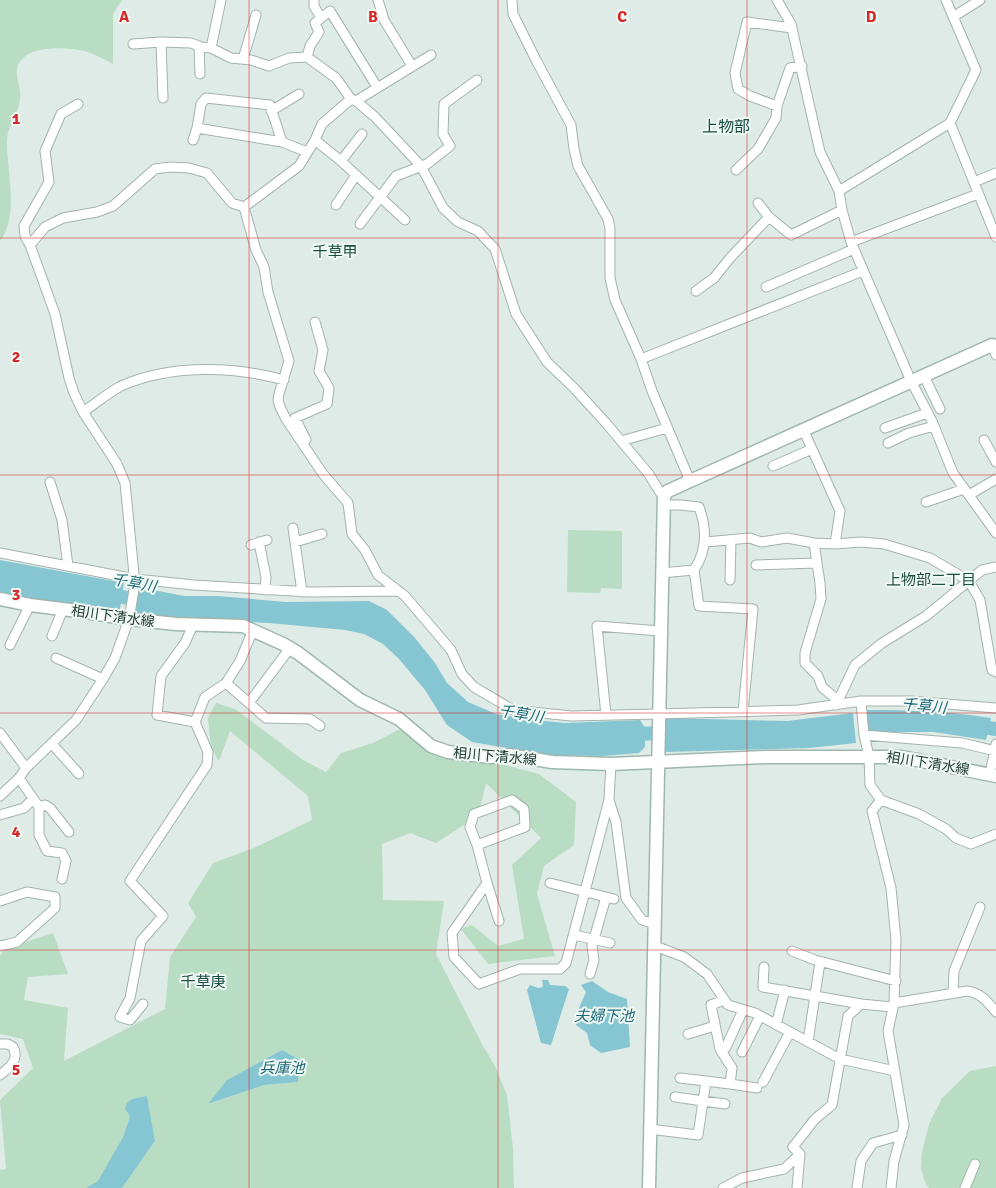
<svg xmlns="http://www.w3.org/2000/svg" width="996" height="1188" font-family="Signika,'Noto Sans JP',sans-serif">
	<rect width="100%" height="100%" fill="#dfebe6"/>
	<!-- green -->
	<path fill="#b8ddc2" fill-rule="evenodd" d="M0 0H122L113 14V64C104 59 94 54 85 51 66 47 27 44 18 65 14 77 22 87 20 99 19 113 8 125 7 139 6 168 20 216 0 241Z
		M568 530 622 531V589L601 588 600 593 567 592Z
		M216 703 235 709 303 760 326 772 341 753 373 743 400 729 446 758 476 763 494 762 539 774 576 802 574 845 544 866 537 894 555 956 488 964 461 929 472 925 498 946 524 939 512 865 541 838 486 783 478 816 436 843 410 833 382 844 383 900 444 901 436 954 482 1044 495 1066 507 1095 513 1149 514 1188H122L155 1141 147 1096 130 1116 123 1137 98 1182 86 1188H0V1170L6 1169 0 1100 33 1068 23 1039 0 1034V956L4 949 53 933 68 974 28 977 24 1000 68 1008 64 1061 165 1009 170 957 196 917 188 903 213 863 254 848 312 820 308 796 230 731 219 761 211 748 208 718ZM282 1050 300 1060 298 1082 264 1085 209 1104 227 1080Z
		M996 1066V1188H929L926 1185 921 1169 922 1152 929 1124 942 1098 970 1071Z"/>
	<!-- water -->
	<path fill="#86c5d2" d="M0 560 124 583 119 615 0 596Z
		M138 587 184 596H218L286 602 369 601 387 610 415 638 435 663 447 683 468 702 496 714 533 720 566 723 640 720 645 728V747L639 753 603 756 549 755 472 742 447 725 425 690 399 659 383 644 364 634 345 630 269 623 138 617 133 611Z
		M866 710C908 710 949 711 991 718L986 740 934 732H868Z
		M853 713 856 743 809 748 666 752 660 747 661 727 667 718 787 721Z
		M542 980H548L550 985 565 986 569 989 551 1045 541 1043 527 990 530 985 538 988 543 987Z
		M592 981 608 992 627 999 630 1047 601 1053 590 1045 587 1033 576 1025 579 1008 586 992 581 985Z
		M282 1050 300 1060 298 1082 264 1085 208 1104 227 1080Z
		M147 1096 155 1141 122 1188H86L98 1181 123 1137 130 1116 125 1109 127 1103 132 1099Z"/>
	<g fill="none" stroke-linecap="round" stroke-linejoin="round">
		<!-- river -->
		<path stroke="#86c5d2" stroke-width="14" d="M104 593 146 602
			M971 725 996 729
			M627 734 671 733"/>
		<!-- street casing -->
		<g stroke="#a2b3ad" stroke-width="11">
			<path id="street" d="M378 0 384 20 412 66
				M512 0 513 14 536 60 571 125 574 149 578 166 608 219 610 229V278L615 300 641 359 652 391 690 481
				M777 0 791 24 820 152 839 191 842 210 851 242 911 381 932 421 953 473 996 533
				M946 0 976 70 950 123 996 237
				M953 17 980 0
				M321 18 330 11 377 87
				M133 44 161 42
				M199 46 200 74
				M211 48 221 0
				M307 57 310 46 319 32 315 23 321 18 314 6V0
				M243 59 256 15
				M163 98 161 42 191 43 201 47 211 48 231 58 251 60 269 66 289 58 307 57 336 78 351 99 356 101 375 117 421 166 443 208 458 222 478 231 495 249 516 314 547 362 574 388 606 423 648 473 660 492 664 494
				M206 98 270 105 282 142 197 128 201 104Z
				M356 101 431 55
				M777 106 750 96 738 89 735 73 747 22 792 28
				M271 111 299 94
				M193 140 197 128
				M315 140 341 161 405 220
				M282 142 307 152
				M341 161 362 134
				M736 170 758 149 776 118 777 106 790 68 802 66
				M974 182 996 173
				M839 191 950 123
				M758 203 769 217 791 235 842 210
				M336 205 356 175
				M244 207 256 250 264 267 268 292 289 361 279 394 278 400 280 407 286 419 323 474 348 503 352 534 365 550 378 575 405 596 451 650 462 674 474 687 513 710 571 716 658 714 798 710 861 701H910L996 708
				M244 207 299 166 315 140 322 124 351 99
				M360 224 396 176 427 164 450 146 443 134 444 104 477 80
				M851 242 978 194
				M30 245 25 236 24 226 49 182 45 151 61 114 78 104
				M766 287 854 249
				M696 291 714 278 730 258 769 217
				M996 344 992 345 996 355
				M641 359 863 271
				M924 376 940 409
				M83 412C95 404 108 393 121 386 171 364 233 366 284 380
				M885 428 927 413
				M803 429 840 511 835 544
				M306 440 295 418 327 404 329 388 319 371 323 350 315 322
				M984 440 996 462
				M621 441 667 428
				M888 443 909 433 934 426
				M773 466 812 449
				M50 482 62 520 68 566
				M969 495 996 479
				M926 502 964 489
				M663 505H681L699 507C707 529 707 551 694 570
				M293 528 302 592
				M259 542 266 577 265 590
				M295 542 322 534
				M705 542 750 538 761 542 787 538 814 543 835 544 861 542 884 544 930 558 969 581 980 600 992 670 996 672
				M814 543 820 583 821 599 805 653V663L818 676 822 687 835 698 836 705
				M251 545 267 540
				M0 553 135 579 194 585 310 592 398 591
				M756 565 817 563
				M661 573 694 570 699 606 753 609 743 711
				M730 580 731 540
				M193 625 185 643 161 676 157 715 195 722
				M52 636 63 609
				M10 645 30 605
				M56 658 103 679
				M226 683 266 718 310 719 320 726
				M861 701 864 735 869 756 870 785 881 800 919 814 946 829 956 838 971 844 996 834
				M249 703 290 648
				M836 705 855 665 882 643 926 616 982 570 996 567
				M606 715 597 626 660 631
				M0 733 26 768
				M864 735 962 743 996 751
				M52 744 79 774
				M611 764 609 800 616 822 626 898 642 920 655 924
				M990 774 996 744
				M19 778 39 807V835L47 851 62 853 66 861 62 879
				M0 796 19 778 26 768 76 720 103 679 115 658 129 619 135 584 125 483 117 464 83 412 74 393 69 378 55 314 30 245 45 227 63 218 97 212 113 206 155 169 170 167 189 168 207 173 232 203 244 207
				M881 800 872 811 891 888 896 940 894 1003 888 1031 904 1125 894 1161 891 1188
				M39 807 45 805 50 808 69 832
				M0 815 24 808 33 799
				M477 845 470 827 474 814 512 800 524 809 525 827 477 845 487 883 452 933 454 957 479 984 520 969H560L566 963 609 800
				M487 883 499 921
				M550 883 614 899
				M0 901 27 892 55 897V908L17 942 0 946
				M574 935 610 943
				M655 946 684 957 707 974 728 1005 755 1013 840 1059 895 1071
				M792 951 815 960 896 981
				M764 967 763 987 861 1004
				M590 974 594 960 592 946 606 897
				M953 992 954 971 980 907
				M894 1003 967 991C981 993 987 1001 996 1012
				M143 1004 130 1020 120 1017 130 998 141 941 163 916 130 881 207 765 208 752 195 722 205 697 226 683 240 661 253 630
				M776 1025 785 990
				M688 1034 715 1026
				M808 1042 820 962
				M0 1044H8L13 1047C20 1060 9 1068 0 1075
				M722 1052 726 1047 743 1010
				M742 1052 760 1016
				M680 1078 706 1081
				M763 1082 790 1032
				M730 1084 757 1088
				M675 1097 725 1104
				M649 1129 698 1135 706 1081 730 1084 732 1068 720 1049 711 1005 724 1000
				M723 1188 742 1178 784 1169 800 1154
				M797 1188 800 1154 793 1147 815 1119 832 1105 848 1016 861 1004 892 1007
				M857 1188 861 1161 873 1143 902 1135
				M965 1188 975 1164"/>
		</g>
		<!-- secondary casing -->
		<g stroke="#9eb7ae" stroke-width="15">
			<path id="secondary" d="M0 599 30 605 86 612 129 619 176 624 243 626 283 644 298 653 360 700 399 719 431 746 448 752 490 757 509 755 552 762 611 764 765 757H902L996 776
				M649 1188 664 495 668 491 690 481 992 345"/>
		</g>
		<!-- street -->
		<use href="#street" stroke="#fff" stroke-width="9"/>
		<!-- secondary -->
		<use href="#secondary" stroke="#fff" stroke-width="12"/>
	</g>
	<!-- grid -->
	<path fill="none" stroke="#d62828" stroke-width="1" stroke-opacity="0.55" d="M249 0V1188M498 0V1188M747 0V1188M0 238H996M0 475H996M0 713H996M0 950H996"/>
	<g text-anchor="middle" stroke-width="4" stroke-linejoin="round" paint-order="stroke">
		<!-- street labels -->
		<g font-size="14" fill="#203b34" stroke="#f0f8f4">
			<text transform="translate(113 616) rotate(8)" y="5">相川下清水線</text>
			<text transform="translate(495 756) rotate(5)" y="5">相川下清水線</text>
			<text transform="translate(928 763) rotate(9)" y="5">相川下清水線</text>
		</g>
		<!-- neighbourhood labels -->
		<g font-size="15" fill="#1c4e42" stroke="#f0f8f4">
			<text x="335" y="257">千草甲</text>
			<text x="931" y="585">上物部二丁目</text>
			<text x="203" y="987">千草庚</text>
		</g>
		<!-- water labels -->
		<g font-size="15" font-style="italic" fill="#196778" stroke="#f0f8f4">
			<text transform="translate(134 583) rotate(10)" y="5">千草川</text>
			<text transform="translate(924 706) rotate(5)" y="5">千草川</text>
			<text transform="translate(521 714) rotate(9)" y="5">千草川</text>
			<text x="604" y="1021">夫婦下池</text>
			<text x="282" y="1073">兵庫池</text>
		</g>
		<!-- quarter labels -->
		<g font-size="16" fill="#1c4e42" stroke="#f0f8f4">
			<text x="726" y="132">上物部</text>
		</g>
	</g>
	<g font-size="16" text-anchor="middle" font-weight="bold" fill="#d62828" stroke="#f0f8f4" stroke-width="4" stroke-linejoin="round" paint-order="stroke">
		<text x="124" y="22">A</text>
		<text x="373" y="22">B</text>
		<text x="622" y="22">C</text>
		<text x="871" y="22">D</text>
		<text x="16" y="124">1</text>
		<text x="16" y="362">2</text>
		<text x="16" y="600">3</text>
		<text x="16" y="837">4</text>
		<text x="16" y="1075">5</text>
	</g>
</svg>
